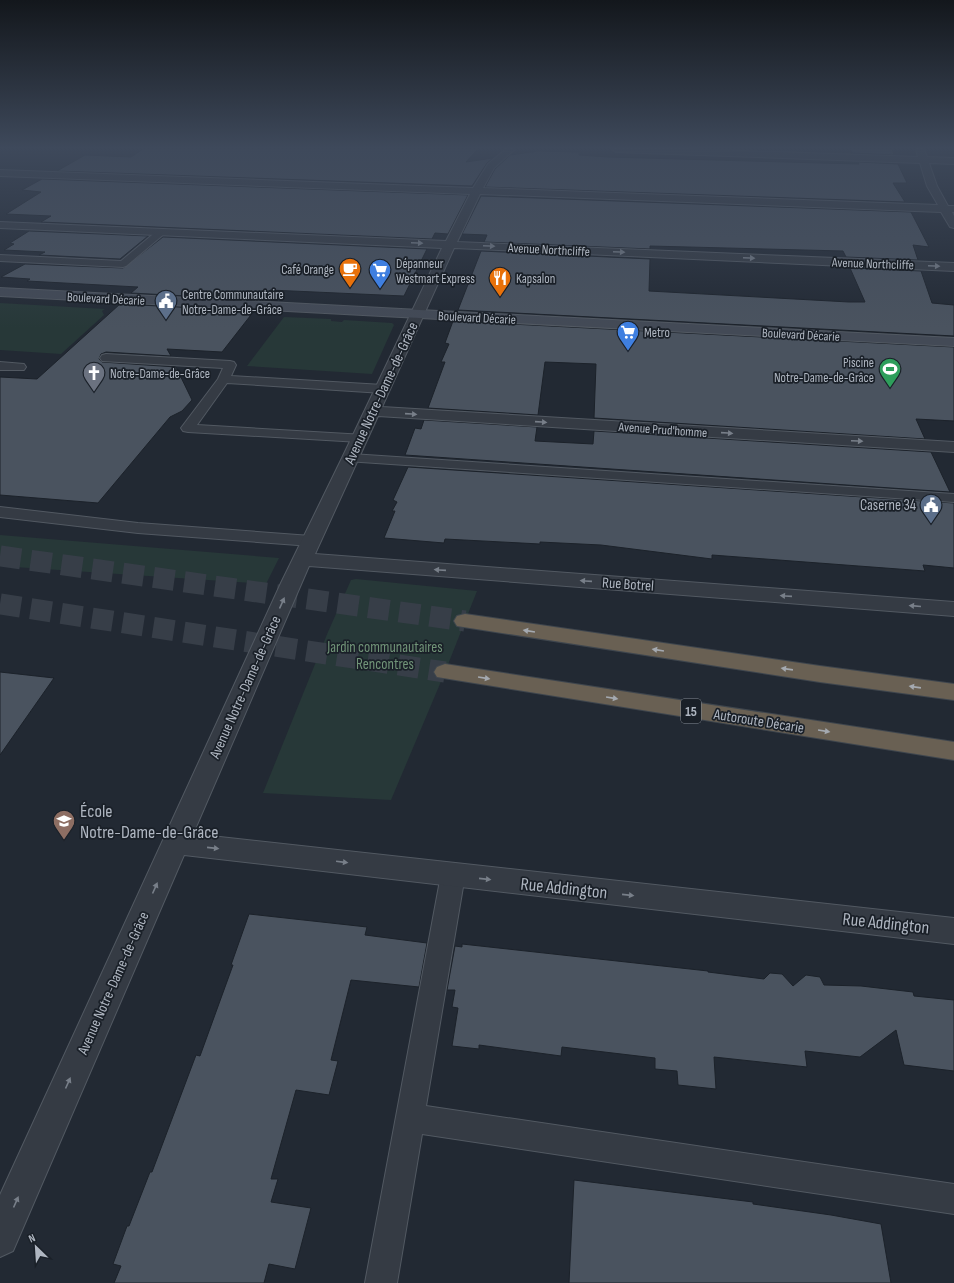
<svg xmlns="http://www.w3.org/2000/svg" width="954" height="1283" font-family="'Sofia Sans Condensed',sans-serif">
	<rect width="100%" height="100%" fill="#222933"/>
	<!-- green -->
	<path fill="#273838" d="M0 303 105 309 102 311 104 315 61 354 0 350Z
		M284 317 331 319V321L342 322 344 320 392 323 394 325 372 374 247 366Z
		M0 535 279 558 266 584 0 566Z
		M356 579 477 591 445 672 391 800 263 793 328 632 351 580Z"/>
	<!-- building -->
	<path fill="#4a535f" stroke="#1c222a" d="M143 149H478L466 162 493 158 487 163 472 186 57 171 85 155 131 157Z
		M850 149H892L894 155 853 153Z
		M538 151 579 152V155L608 157 820 163 859 164 858 162 898 164 907 183H893L905 202 485 187 495 169 510 155Z
		M42 179 468 195 448 234 435 233 432 239 41 222 51 216 6 214 41 192 22 190Z
		M481 196 911 212 929 247 913 245 918 260 846 257 843 251 650 246V249L484 242 487 235 462 234Z
		M29 231 148 236 120 259 39 255 45 252 4 250 14 244 10 243Z
		M163 237 427 249 404 296 270 290 262 300 131 293 138 287 27 281 30 279 1 277 25 264 123 268Z
		M481 251 650 259 649 291 849 302H865L850 268 921 271 932 303 954 305V336L458 310Z
		M120 304 254 311 222 352 167 349 171 356 106 352 101 354 99 359 102 362 176 367 192 400 182 411 170 417 98 503 0 495V377L37 379Z
		M453 321 954 347V421L916 419 925 439 594 418 596 364 545 362 538 415 428 408 445 362H441L449 344 445 343Z
		M424 420 537 427 535 441 593 444 594 431 931 452 950 492 405 455 415 428 421 429Z
		M408 467 954 503V568L923 565 925 571 712 555V559L601 545 540 542V544L445 539 444 543 384 538 395 511H392L397 502 393 500Z
		M0 672 54 678 0 755Z
		M249 914 367 927 365 935 427 943 419 987 351 980 331 1060 338 1061 329 1095 296 1090 271 1179H278L271 1202 311 1208 295 1269 269 1264 264 1283H114L121 1266 113 1264 127 1226H129L150 1172H152L196 1055 200 1056 233 965H231Z
		M462 944 708 971V972L764 979 770 973 782 974 793 986 806 975 820 977 824 985 861 986 913 992 914 996 954 1000V1071L904 1065 896 1030 860 1057 805 1051 807 1067 714 1057 716 1089 678 1085 677 1071 655 1069V1058L562 1047 561 1056 479 1045V1049L452 1046 458 1008 452 1007 455 990H447L455 946 462 947Z
		M574 1180 753 1202V1204L831 1215 881 1224 891 1283H569Z"/>
	<g fill="none" stroke-linecap="round" stroke-linejoin="round">
		<!-- motorway-tunnel -->
		<path stroke="#373e48" stroke-width="21" stroke-dasharray="21 10" stroke-linecap="butt" d="M0 556 465 621
			M0 604 445 672"/>
		<!-- service casing -->
		<g stroke="#525962" stroke-width="2">
			<path id="service" d="M161 229 164 230 166 232 164 234 126 266 123 267 0 261V255L121 261 158 230Z
				M106 354 230 361 234 362 236 365 231 376 383 385 387 386 389 389 387 392 383 393 227 383 197 425 365 435 367 438 365 441 360 442 188 432 183 431 181 428 218 379 223 368 102 361 100 358 102 355Z
				M0 362 24 364 26 367 24 370H0Z
				M351 454 954 494V502L346 461 344 458 346 455Z
				M0 507 138 523 311 536 317 538 319 541 317 544 311 546 138 533 0 517Z
				M453 865 461 868 465 875 426 1106 954 1184V1214L422 1134 397 1283H365L441 875 445 868Z"/>
		</g>
		<!-- minor casing -->
		<g stroke="#525962" stroke-width="2">
			<path id="minor" d="M506 149H515L494 168 483 188 938 205 927 186 920 163 616 152 612 149H686L918 157 916 149H924L927 157 954 158V164L929 163 937 186 948 206H954V212H952L954 216V228L950 227 941 212 480 194 457 242 954 263V271L454 248 382 407 954 442V452L378 416 315 554 954 602V616L309 566 193 834 954 918V944L184 855 13 1251 0 1257V1195L281 583 342 458 442 248 0 228V222L446 241 470 194 0 176V170L473 188 488 164Z"/>
		</g>
		<!-- secondary casing -->
		<g stroke="#525962" stroke-width="2">
			<path id="secondary" d="M0 288 954 338V346L0 296Z"/>
		</g>
		<!-- motorway casing -->
		<g stroke="#3f464e" stroke-width="2">
			<path id="motorway" d="M465 614 820 666 954 684V700L820 682 457 626 454 621 457 616Z
				M445 664 954 742V760L437 677 434 672 437 667Z"/>
		</g>
		<!-- service -->
		<use href="#service" fill="#353b44" fill-rule="evenodd"/>
		<!-- minor -->
		<use href="#minor" fill="#353b44" fill-rule="evenodd"/>
		<!-- secondary -->
		<use href="#secondary" fill="#434a56" fill-rule="evenodd"/>
		<!-- motorway -->
		<use href="#motorway" fill="#696053" fill-rule="evenodd"/>
	</g>
	<!-- one-way arrows -->
	<defs><path id="oneway-solid" d="M-6-.8H1V-3.2L6.5 0L1 3.2V.8H-6Z"/></defs>
	<g fill="#787f89">
		<use href="#oneway-solid" transform="translate(417 243) rotate(2)"/>
		<use href="#oneway-solid" transform="translate(489 246) rotate(3)"/>
		<use href="#oneway-solid" transform="translate(619 252) rotate(3)"/>
		<use href="#oneway-solid" transform="translate(749 258) rotate(2)"/>
		<use href="#oneway-solid" transform="translate(934 266) rotate(2)"/>
		<use href="#oneway-solid" transform="translate(411 414) rotate(4)"/>
		<use href="#oneway-solid" transform="translate(541 422) rotate(4)"/>
		<use href="#oneway-solid" transform="translate(727 433) rotate(4)"/>
		<use href="#oneway-solid" transform="translate(857 441) rotate(3)"/>
		<use href="#oneway-solid" transform="translate(440 570) rotate(-176)"/>
		<use href="#oneway-solid" transform="translate(586 581) rotate(-176)"/>
		<use href="#oneway-solid" transform="translate(786 596) rotate(-176)"/>
		<use href="#oneway-solid" transform="translate(282 603) rotate(-66)"/>
		<use href="#oneway-solid" transform="translate(915 606) rotate(-175)"/>
		<use href="#oneway-solid" transform="translate(213 848) rotate(6)"/>
		<use href="#oneway-solid" transform="translate(342 862) rotate(7)"/>
		<use href="#oneway-solid" transform="translate(485 879) rotate(6)"/>
		<use href="#oneway-solid" transform="translate(155 888) rotate(-66)"/>
		<use href="#oneway-solid" transform="translate(628 895) rotate(6)"/>
		<use href="#oneway-solid" transform="translate(68 1083) rotate(-66)"/>
		<use href="#oneway-solid" transform="translate(16 1202) rotate(-66)"/>
	</g>
	<g fill="#a4a9b0">
		<use href="#oneway-solid" transform="translate(529 631) rotate(-171)"/>
		<use href="#oneway-solid" transform="translate(658 650) rotate(-171)"/>
		<use href="#oneway-solid" transform="translate(787 669) rotate(-172)"/>
		<use href="#oneway-solid" transform="translate(484 678) rotate(9)"/>
		<use href="#oneway-solid" transform="translate(915 687) rotate(-172)"/>
		<use href="#oneway-solid" transform="translate(612 698) rotate(9)"/>
		<use href="#oneway-solid" transform="translate(824 731) rotate(9)"/>
	</g>
	<!-- sky -->
	<linearGradient id="sky" x2="0" y2="1"><stop stop-color="#13171c"/><stop offset="0.45" stop-color="#3e495b"/><stop offset="1" stop-color="#3e495b" stop-opacity="0"/></linearGradient>
	<rect width="954" height="328" fill="url(#sky)"/>
	<!-- icons -->
	<defs>
		<g id="cafe-pin" transform="scale(1.15)"><path d="M0 17L-7.5 6A9.5 9.5 0 1 1 7.5 6Z" fill="#e8710a" stroke="#1a2028"/><path d="M-5.5-4.5H6V0H3Q3 3.5 0 3.5H-2.5Q-5.5 3.5-5.5 0ZM3-3.2v2h1.7v-2ZM-6 4.5H4V6H-6Z" fill="#fff"/></g>
		<g id="supermarket-pin" transform="scale(1.15)"><path d="M0 17L-7.5 6A9.5 9.5 0 1 1 7.5 6Z" fill="#3f7fe0" stroke="#1a2028"/><path d="M-6-5.5h2.5l.6 2H6L4.5 2H-2.5L-4.4-4H-6ZM-1.5 3.2a1.3 1.3 0 1 0 .1 0ZM3 3.2a1.3 1.3 0 1 0 .1 0Z" fill="#fff"/></g>
		<g id="restaurant-pin" transform="scale(1.15)"><path d="M0 17L-7.5 6A9.5 9.5 0 1 1 7.5 6Z" fill="#e8710a" stroke="#1a2028"/><path d="M-5-6h1v4h1v-4h1v4h1v-4h1v5L-1.5 .5V6h-2V.5L-5-1ZM5-6V6H3V1.5H1.5Q1.5-4 5-6Z" fill="#fff"/></g>
		<g id="civic-pin" transform="scale(1.15)"><path d="M0 17L-7.5 6A9.5 9.5 0 1 1 7.5 6Z" fill="#5c6f8a" stroke="#1a2028"/><path d="M-.6-6.5H3V-4.5H.6V-3L4-1V1h2V6H-6V1h2V-1L-.6-3ZM-1.2 2.5V6h2.4V2.5Z" fill="#fff"/></g>
		<g id="stadium-pin" transform="scale(1.15)"><path d="M0 17L-7.5 6A9.5 9.5 0 1 1 7.5 6Z" fill="#2e9e5b" stroke="#1a2028"/><path d="M0-5a6.5 5 0 1 0 0 10a6.5 5 0 1 0 0-10ZM-3.5-1.8h7v3.6h-7Z" fill="#fff"/></g>
		<g id="church-pin" transform="scale(1.15)"><path d="M0 17L-7.5 6A9.5 9.5 0 1 1 7.5 6Z" fill="#6b7280" stroke="#1a2028"/><path d="M-1.2-6h2.4v3.5h3.3v2.4h-3.3V6h-2.4V-.1h-3.3v-2.4h3.3Z" fill="#fff"/></g>
		<g id="school-pin" transform="scale(1.15)"><path d="M0 17L-7.5 6A9.5 9.5 0 1 1 7.5 6Z" fill="#8d6e63" stroke="#1a2028"/><path d="M0-5L7-2L0 1L-7-2ZM-4 1L0 2.5L4 1V4Q0 6-4 4Z" fill="#fff"/></g>
	</defs>
	<g fill-rule="evenodd">
		<use href="#cafe-pin" x="350" y="269"/>
		<use href="#supermarket-pin" x="380" y="270"/>
		<use href="#restaurant-pin" x="500" y="278"/>
		<use href="#civic-pin" x="166" y="301"/>
		<use href="#supermarket-pin" x="628" y="332"/>
		<use href="#stadium-pin" x="890" y="369"/>
		<use href="#church-pin" x="94" y="373"/>
		<use href="#civic-pin" x="931" y="505"/>
		<use href="#school-pin" x="64" y="821"/>
	</g>
	<g text-anchor="middle" stroke-width="3.5" stroke-linejoin="round" paint-order="stroke">
		<!-- far-street labels -->
		<g font-size="13" fill="#afb6c1" stroke="#1a2028">
			<text transform="translate(549 249) rotate(3)" y="5">Avenue Northcliffe</text>
			<text transform="translate(873 263) rotate(2)" y="5">Avenue Northcliffe</text>
			<text transform="translate(106 298) rotate(3)" y="5">Boulevard Décarie</text>
			<text transform="translate(477 317) rotate(3)" y="5">Boulevard Décarie</text>
			<text transform="translate(801 334) rotate(3)" y="5">Boulevard Décarie</text>
			<text transform="translate(663 429) rotate(4)" y="5">Avenue Prud'homme</text>
		</g>
		<!-- far-poi labels -->
		<g font-size="13" fill="#afb6c1" stroke="#1a2028" text-anchor="start">
			<text x="396" y="268">Dépanneur<tspan x="396" dy="15">Westmart Express</tspan></text>
			<text x="334" y="274" text-anchor="end">Café Orange</text>
			<text x="516" y="283">Kapsalon</text>
			<text x="182" y="299">Centre Communautaire<tspan x="182" dy="15">Notre-Dame-de-Grâce</tspan></text>
			<text x="644" y="337">Metro</text>
			<text x="874" y="367" text-anchor="end">Piscine<tspan x="874" dy="15">Notre-Dame-de-Grâce</tspan></text>
			<text x="110" y="378">Notre-Dame-de-Grâce</text>
		</g>
		<!-- shield labels -->
		<rect fill="#1a2028" stroke="#828993" stroke-width="1" x="681" y="699" width="20" height="24" rx="3"/>
		<g font-size="14" font-weight="bold" fill="#afb6c1">
			<text x="691" y="716">15</text>
		</g>
		<!-- street labels -->
		<g font-size="15" fill="#afb6c1" stroke="#1a2028">
			<text transform="translate(381 393) rotate(-65)" y="5">Avenue Notre-Dame-de-Grâce</text>
			<text transform="translate(628 584) rotate(4)" y="5">Rue Botrel</text>
			<text transform="translate(245 687) rotate(-66)" y="5">Avenue Notre-Dame-de-Grâce</text>
			<text transform="translate(759 721) rotate(9)" y="5">Autoroute Décarie</text>
			<text transform="translate(113 983) rotate(-66)" y="5">Avenue Notre-Dame-de-Grâce</text>
		</g>
		<!-- poi labels -->
		<g font-size="15" fill="#afb6c1" stroke="#1a2028" text-anchor="end">
			<text x="916" y="510">Caserne 34</text>
		</g>
		<!-- park labels -->
		<g font-size="15" fill="#719478" stroke="#1a2028">
			<text x="385" y="652">Jardin communautaires<tspan x="385" dy="17">Rencontres</tspan></text>
		</g>
		<!-- near-poi labels -->
		<g font-size="18" fill="#afb6c1" stroke="#1a2028" text-anchor="start">
			<text x="80" y="817">École<tspan x="80" dy="21">Notre-Dame-de-Grâce</tspan></text>
		</g>
		<!-- near-street labels -->
		<g font-size="18" fill="#afb6c1" stroke="#1a2028">
			<text transform="translate(564 888) rotate(6)" y="6">Rue Addington</text>
			<text transform="translate(886 923) rotate(6)" y="6">Rue Addington</text>
		</g>
	</g>
	<!-- north arrow -->
	<g transform="translate(36 1247) rotate(335)" stroke="#1a2028" stroke-width="3" paint-order="stroke">
	<path d="M0-3L7 15L0 10L-7 15Z" fill="#afb6c1"/>
	<text y="-6" font-size="11" font-weight="bold" text-anchor="middle" fill="#afb6c1">N</text>
	</g>
</svg>
